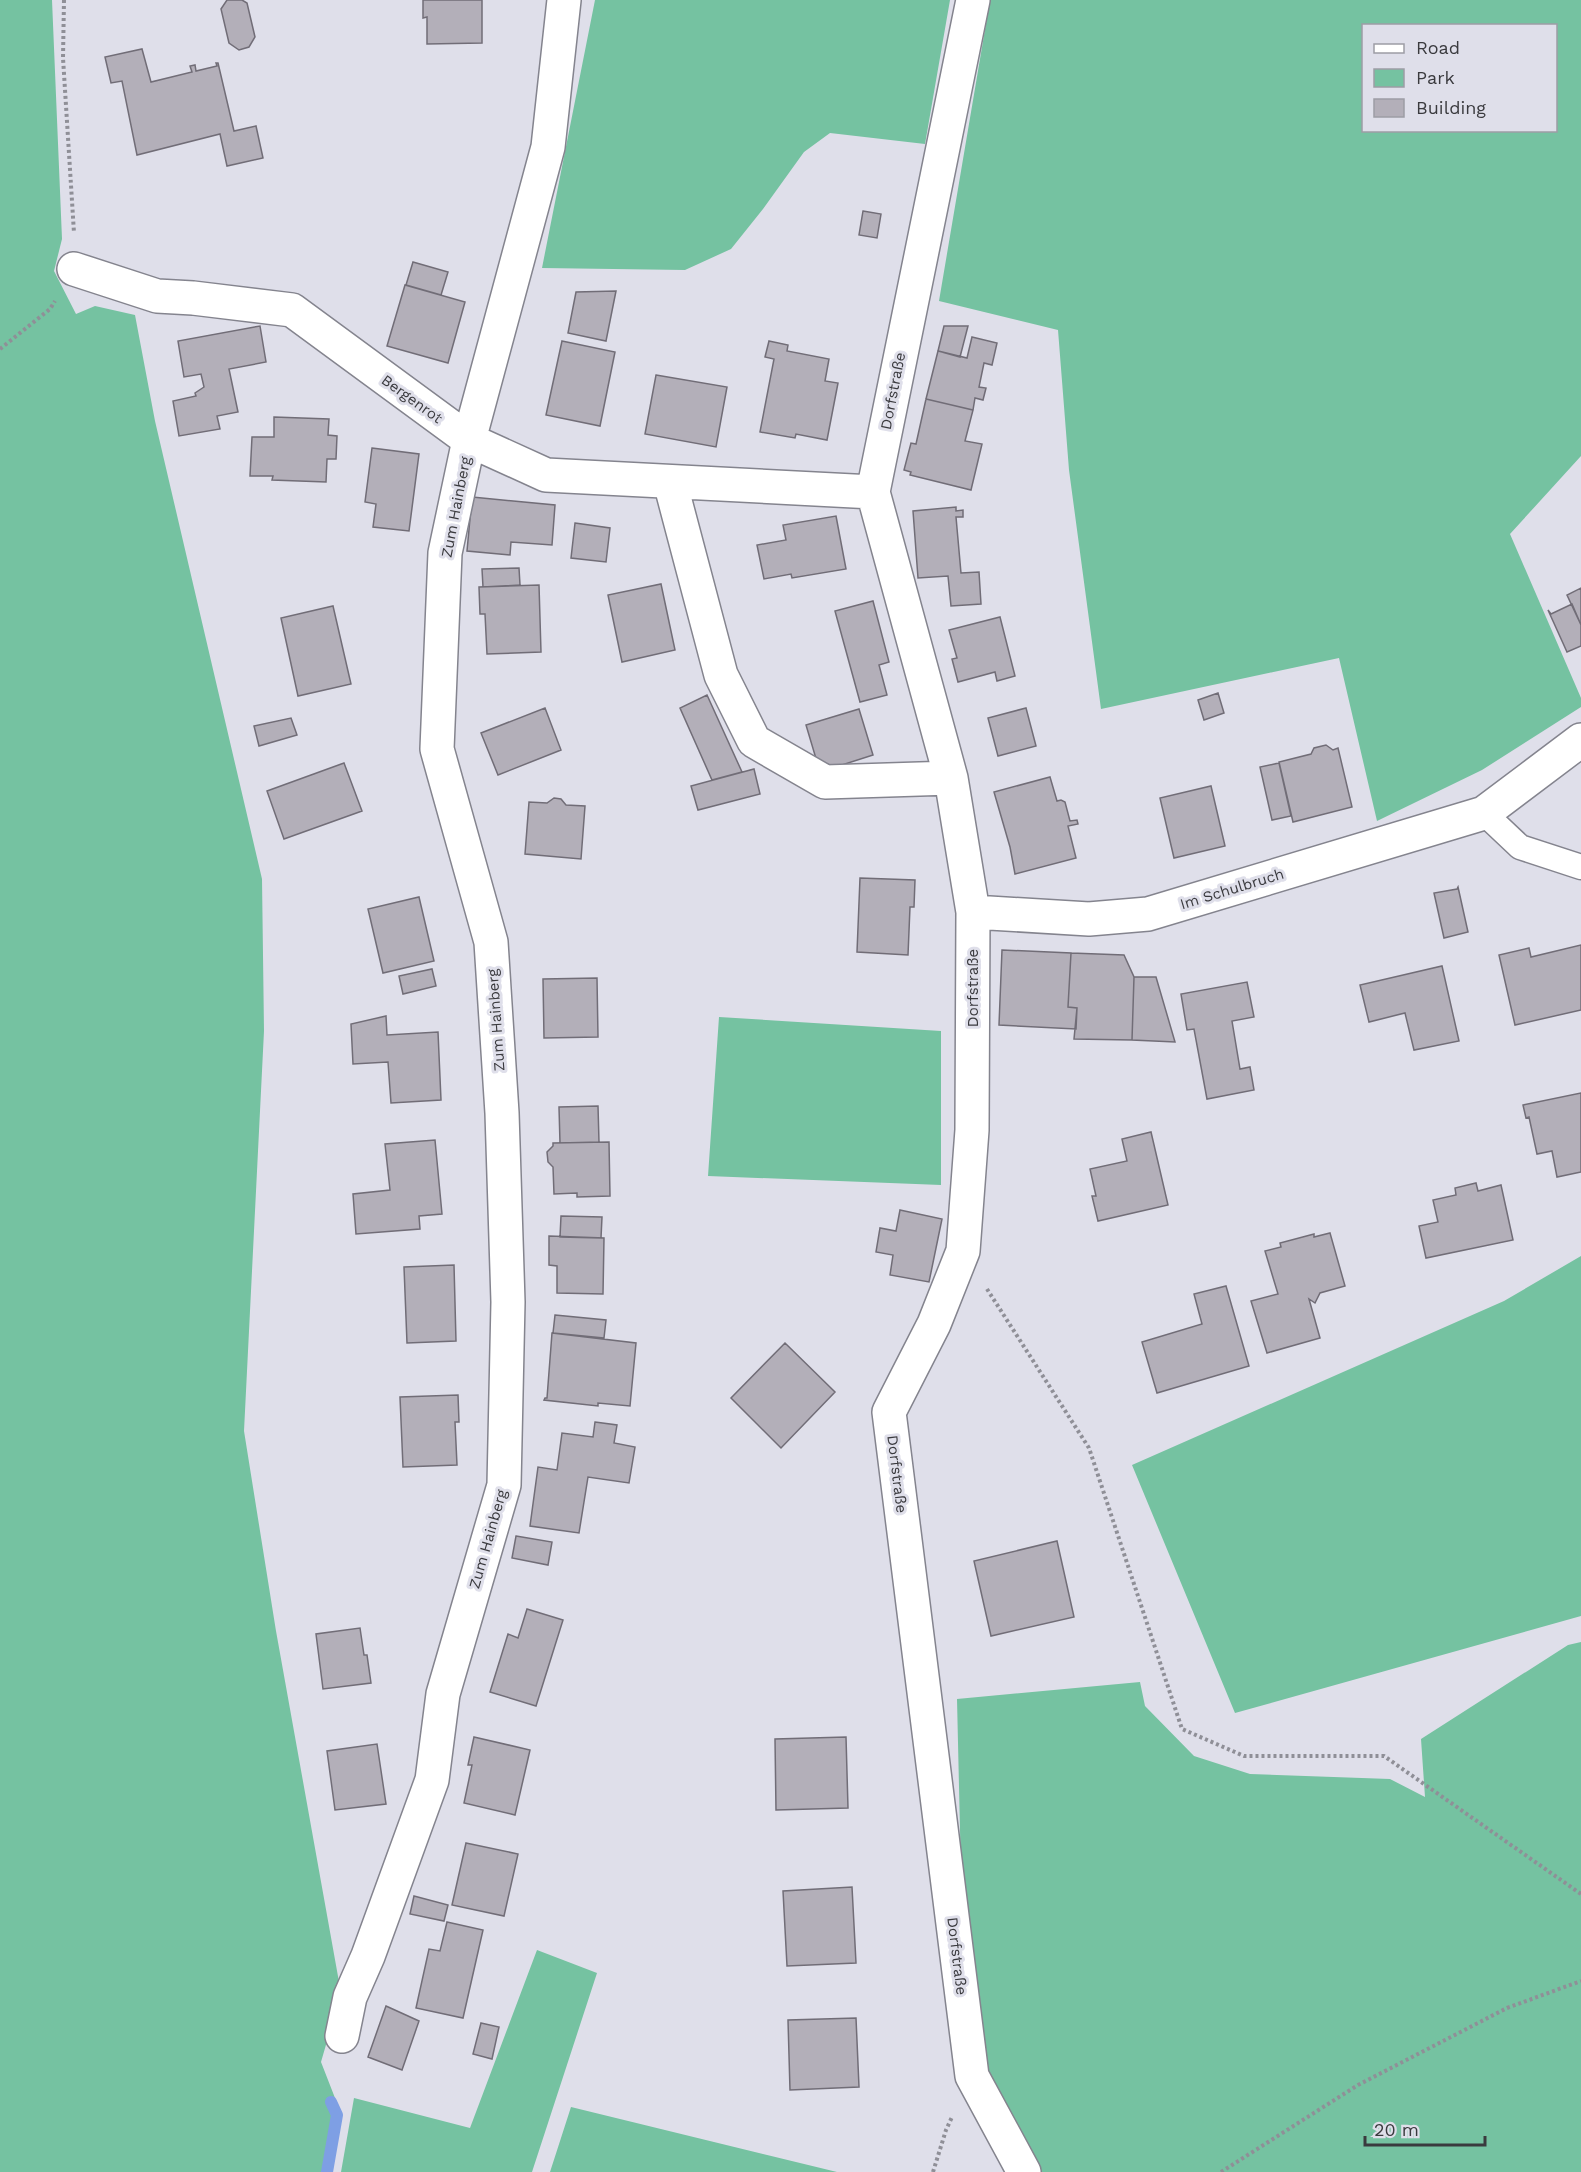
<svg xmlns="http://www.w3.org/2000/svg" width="1581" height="2172" font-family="'Work Sans',sans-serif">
	<rect width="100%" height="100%" fill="#dfdfea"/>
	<!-- green -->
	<path fill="#75c2a1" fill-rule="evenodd" d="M0 0H52L62 239 54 271 76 314 95 306 135 315 155 421 262 879 264 1031 244 1431 276 1631 341 1993 321 2062 342 2116 332 2172H0Z
		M595 0H950L925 144 830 133 804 152 763 209 731 249 685 270 542 268Z
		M990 0H1581V456L1510 534 1581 698V707L1482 770 1377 821 1339 658 1101 709 1069 470 1058 330 939 301ZM1364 26H1556V130H1364Z
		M719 1017 941 1031V1185L708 1176Z
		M1581 1256V1616L1235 1713 1132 1465 1504 1301Z
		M1581 1642V2172H1034L987 2095 961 1874 957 1699 1140 1682 1145 1706 1194 1756 1250 1774 1390 1779 1425 1797 1421 1739 1568 1645Z
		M537 1950 597 1973 532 2172H341L354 2098 470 2128Z
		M571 2107 837 2172H550Z"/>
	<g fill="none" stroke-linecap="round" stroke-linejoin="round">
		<!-- stream -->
		<path stroke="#7e9fe4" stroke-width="12" d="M327 2172 337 2115 331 2102"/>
	</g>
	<!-- building -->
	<path fill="#b3afb9" stroke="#716d77" stroke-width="1.5" d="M227 0H242L247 3 255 37 249 47 239 50 229 43 221 9Z
		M423 0H482V43L427 44V17L423 18Z
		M142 49 151 82 192 72 190 66 195 65 196 71 217 66 216 63H218L234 131 256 126 263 158 227 166 220 134 137 155 122 81 111 83 105 57Z
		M863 211 881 214 877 238 859 235Z
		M413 262 448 272 441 295 406 285Z
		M405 285 465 302 448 363 387 346Z
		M616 291 606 341 568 333 576 292Z
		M260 326 266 362 229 369 238 412 217 416 220 429 179 436 173 401 196 396 195 393 204 387 201 374 184 377 178 341Z
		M944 326H968L960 357 938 351Z
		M972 337 997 343 992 365 984 363 979 387 986 388 983 400 975 398 973 410 926 399 938 351 967 358Z
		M562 341 615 352 600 426 546 415Z
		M769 341 788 345 787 351 829 359 825 381 838 383 827 440 796 434 795 438 760 432 774 359 765 357Z
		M656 375 727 387 716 447 645 434Z
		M926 399 973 410 965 441 982 444 971 490 910 475 911 472 904 470 911 443 916 444Z
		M274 417 329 419 328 435 337 436 336 459H327L326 482 272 480 273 476H250L252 437H274Z
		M372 448 419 454 409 531 373 527 376 504 365 502Z
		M472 497 555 505 552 545 511 542 510 555 467 551Z
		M956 507V511L963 510V517H956L961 573 979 572 981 604 951 606 948 576 918 578 913 511Z
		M836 516 846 569 792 578 791 574 764 579 757 545 786 540 783 525Z
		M575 523 610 528 606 562 571 558Z
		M519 568 520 585 483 587 482 569Z
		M661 584 675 650 622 662 608 595Z
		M539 585 541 652 487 654 485 614H480L479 587Z
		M1581 588V625L1567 595Z
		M873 601 889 662 879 665 887 695 860 702 835 611Z
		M1572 604 1581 625V646L1567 652 1548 610 1551 614Z
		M333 606 351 684 298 696 281 618Z
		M1000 617 1015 676 997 681 995 672 958 682 952 659 957 658 949 630Z
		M1218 693 1224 713 1204 720 1198 700Z
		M707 695 742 772 712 780 680 708Z
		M545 708 561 750 498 775 481 733Z
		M1026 708 1036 746 998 756 988 718Z
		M859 709 873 755 820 772 806 725Z
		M291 718 297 735 259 746 254 726Z
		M1326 745 1333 750 1338 748 1352 807 1293 822 1279 762 1311 754 1314 748Z
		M344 763 362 811 284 839 267 791Z
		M1279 763 1291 816 1272 820 1260 767Z
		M754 769 760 794 698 810 691 786Z
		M1050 777 1057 801 1061 800 1065 802 1070 821 1077 820 1078 824 1068 826 1076 858 1015 874 1010 847 994 792Z
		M1211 786 1225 846 1174 858 1160 798Z
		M554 798 561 799 566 805 585 806 581 859 525 854 529 802 547 803Z
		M860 878 915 880 914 907H910L908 955 857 952Z
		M1458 887 1468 932 1444 938 1434 893 1457 889Z
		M419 897 434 961 383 973 368 909Z
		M1581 945V1010L1515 1025 1499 955 1529 948 1531 957Z
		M1002 950 1071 953 1068 1007 1077 1008 1076 1029 999 1025Z
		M1071 953 1124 955 1134 977 1132 1040 1074 1039 1077 1008 1068 1007Z
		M1442 966 1459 1041 1414 1050 1405 1013 1369 1022 1360 985Z
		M432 969 436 986 403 994 399 976Z
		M1134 977H1156L1175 1042 1132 1040Z
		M597 978 598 1037 544 1038 543 979Z
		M1247 982 1254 1017 1232 1021 1240 1069 1250 1067 1254 1090 1207 1099 1194 1029 1187 1030 1181 994Z
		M386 1016 387 1035 438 1032 441 1100 391 1103 388 1062 353 1064 351 1024Z
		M1581 1093V1172L1557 1177 1552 1151 1537 1154 1529 1117 1526 1118 1523 1105Z
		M598 1106 599 1142 560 1143 559 1107Z
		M1151 1132 1168 1205 1098 1221 1092 1196H1096L1090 1169 1127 1161 1122 1139Z
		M435 1140 442 1214 419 1216 420 1229 356 1234 353 1194 390 1190 385 1144Z
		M609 1142 610 1196 577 1197V1193L554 1194 553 1167 548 1162 547 1152 553 1146V1143Z
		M1476 1183 1478 1191 1501 1185 1513 1240 1426 1258 1419 1226 1438 1222 1433 1200 1456 1195 1455 1188Z
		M900 1210 942 1219 929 1282 890 1275 893 1255 876 1252 880 1228 896 1231Z
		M561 1216 602 1217 601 1238 560 1237Z
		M1330 1233 1345 1286 1320 1293 1315 1303 1309 1299 1320 1338 1267 1353 1251 1301 1278 1294 1265 1251 1281 1247 1280 1243 1314 1234V1237Z
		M549 1236 604 1238 603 1294 557 1293V1266L549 1265Z
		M454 1265 456 1341 407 1343 404 1267Z
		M1226 1286 1249 1366 1157 1393 1142 1342 1202 1324 1194 1294Z
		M555 1315 606 1320 604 1338 553 1333Z
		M552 1333 636 1343 630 1406 598 1403V1406L544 1400 545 1398H547Z
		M785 1343 835 1392 781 1448 731 1398Z
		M458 1395 459 1422H455L457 1465 403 1467 400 1397Z
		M595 1422 617 1425 614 1443 635 1447 629 1483 588 1477 579 1533 530 1526 538 1467 557 1470 562 1433 593 1437Z
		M516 1536 552 1542 548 1565 512 1558Z
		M1057 1541 1074 1617 991 1636 974 1561Z
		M527 1609 563 1620 536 1706 490 1692 508 1634 518 1638Z
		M360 1628 364 1655H367L371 1683 323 1689 316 1634Z
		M474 1737 530 1750 515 1815 464 1803 472 1765H468Z
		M846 1737 848 1808 776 1810 775 1739Z
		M377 1744 386 1804 335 1810 327 1751Z
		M466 1843 518 1854 504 1916 452 1905Z
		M852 1887 856 1963 787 1966 783 1891Z
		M414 1896 448 1905 444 1921 410 1914Z
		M447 1922 483 1930 463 2018 416 2008 429 1949 440 1951Z
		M386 2006 419 2021 402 2070 368 2057Z
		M856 2018 859 2087 790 2090 788 2020Z
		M481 2023 499 2027 492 2059 473 2054Z"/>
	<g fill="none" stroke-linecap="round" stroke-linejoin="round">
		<!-- lane casing -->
		<g stroke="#84848e" stroke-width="27">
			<path id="lane" d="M1484 813 1520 847 1581 867"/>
		</g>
		<!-- street casing -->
		<g stroke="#84848e" stroke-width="36">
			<path id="street" d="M973 0 873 492 951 778 973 912 972 1130 963 1251 934 1324 889 1412 972 2076 1024 2172
				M74 269 157 296 193 298 292 310 469 440 546 475 873 492
				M670 482 721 675 754 741 825 782 951 778
				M973 912 1089 919 1148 914 1484 813 1581 740
				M342 2036 350 1997 368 1956 432 1780 443 1694 504 1485 508 1302 502 1113 491 942 437 749 445 553 469 440 548 147 564 0"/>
		</g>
		<!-- path -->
		<path stroke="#8f8f97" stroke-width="4" stroke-dasharray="3 3" stroke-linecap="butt" d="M64 0 63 58 74 233
			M0 349 50 309 55 301
			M987 1289 1089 1448 1182 1729 1244 1756H1384L1581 1894
			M933 2172 946 2130 952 2117
			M1221 2172 1358 2085 1507 2008 1581 1981"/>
		<!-- lane -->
		<use href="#lane" stroke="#fff" stroke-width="24"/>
		<!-- street -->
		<use href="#street" stroke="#fff" stroke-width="33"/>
	</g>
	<g text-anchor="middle" stroke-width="6" stroke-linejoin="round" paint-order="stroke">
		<!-- street labels -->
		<g font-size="15" fill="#3a3a3e" stroke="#dfdfea">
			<text transform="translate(893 391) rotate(-79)" y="5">Dorfstraße</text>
			<text transform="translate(412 399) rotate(36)" y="5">Bergenrot</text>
			<text transform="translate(456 507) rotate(-79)" y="5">Zum Hainberg</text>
			<text transform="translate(1232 889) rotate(-17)" y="5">Im Schulbruch</text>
			<text transform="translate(973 988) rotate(-90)" y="5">Dorfstraße</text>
			<text transform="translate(496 1020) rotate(-94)" y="5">Zum Hainberg</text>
			<text transform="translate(897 1474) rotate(83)" y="5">Dorfstraße</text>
			<text transform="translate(488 1539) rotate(-74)" y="5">Zum Hainberg</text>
			<text transform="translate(957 1956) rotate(83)" y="5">Dorfstraße</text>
		</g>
	</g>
	<!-- legend -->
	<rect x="1362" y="24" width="195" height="108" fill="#dfdfea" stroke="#9d9da5" stroke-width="1.5"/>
	<rect x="1374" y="44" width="30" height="9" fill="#ffffff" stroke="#9d9da5" stroke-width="1.5"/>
	<text x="1416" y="54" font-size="18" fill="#3a3a3e">Road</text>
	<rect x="1374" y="69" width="30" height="18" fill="#75c2a1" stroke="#9d9da5" stroke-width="1.5"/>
	<text x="1416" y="84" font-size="18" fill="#3a3a3e">Park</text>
	<rect x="1374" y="99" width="30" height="18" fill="#b3afb9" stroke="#9d9da5" stroke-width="1.5"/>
	<text x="1416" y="114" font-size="18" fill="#3a3a3e">Building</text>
	<!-- scale -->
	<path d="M1365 2136v9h120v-9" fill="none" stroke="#3a3a3e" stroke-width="3"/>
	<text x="1374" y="2136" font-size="18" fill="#3a3a3e" stroke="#dfdfea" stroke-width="4.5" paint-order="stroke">20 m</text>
</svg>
